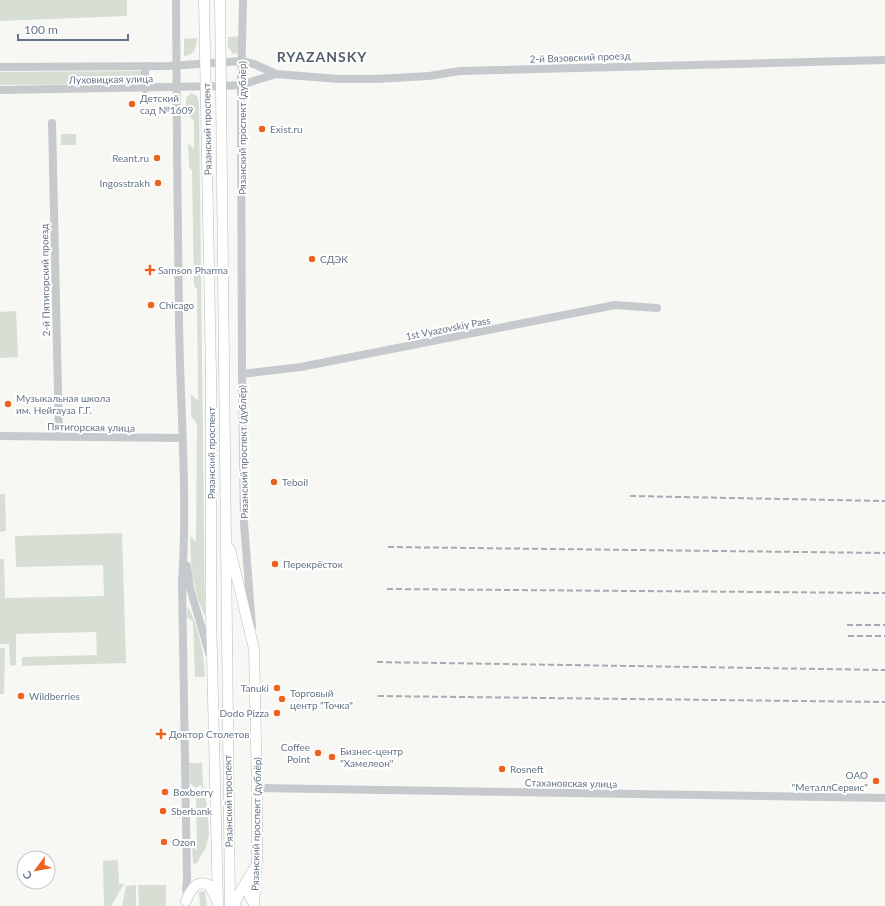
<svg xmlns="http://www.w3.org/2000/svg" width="885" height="906" font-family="Lato,sans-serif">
	<rect width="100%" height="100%" fill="#f7f7f4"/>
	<!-- green -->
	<path fill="#d7dfd4" d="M0 0H127V16L0 21Z
		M239 36V49L237 53 233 54 228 47V37Z
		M197 38C197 47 194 56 184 56V39Z
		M141 71V84L0 85V72Z
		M191 93 197 96 199 103 205 617C192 586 191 569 190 536L196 542 197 424 191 416V394L198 401 197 290 194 285 192 171 189 167 188 143 194 149V121L186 112V98Z
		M61 134H76V145H61Z
		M16 311 18 357 0 358V312Z
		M0 494H5L6 531 0 532Z
		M122 533 126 663 22 666V657L97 655 96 632 16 634V665L10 666 9 644H0V559H4L5 598 104 596 103 565 16 567 15 536Z
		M188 606C199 630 204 651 205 677H195L193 622 187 617Z
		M0 648H5L4 694H0Z
		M189 763H202L203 784 207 806 209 835 206 847 197 863 195 864 193 863 192 846 197 850 196 792 203 788 201 785 195 788 190 783Z
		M117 860 118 861 119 884H124L111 906H104L103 861Z
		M136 885V906H122L126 886Z
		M138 885H166V906H139Z
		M205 891 207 906H200L199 892Z"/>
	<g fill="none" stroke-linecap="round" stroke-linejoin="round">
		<!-- major casing -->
		<g stroke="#b7bbbf" stroke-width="11">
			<path id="major" d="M204 0 211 374V613L218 906
				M220 0 230 906
				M230 549 254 649 257 788V859L254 904
				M240 892 255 867
				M186 901C190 891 196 879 209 885L216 899
				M234 906 240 892 243 890 247 891 254 904"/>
		</g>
		<!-- minor -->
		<path stroke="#c6cacd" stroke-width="8" d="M176 0C177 107 177 213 179 320 180 407 188 495 182 582L187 880 186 890
			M243 0 241 85 242 374 244 523 252 627
			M145 66V89
			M0 67 169 66 242 61 254 64 276 74 339 79H376L429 76 460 71 885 60
			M0 90 221 86 241 85 276 74
			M52 123 59 437
			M242 374 301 367 615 305 657 308
			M0 436 182 438
			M187 566 190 588 209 653
			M257 788 885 798"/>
		<!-- major -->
		<use href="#major" stroke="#fff" stroke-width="10"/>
		<!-- rail -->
		<path stroke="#a6abb2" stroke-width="2" stroke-dasharray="6 3" stroke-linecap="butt" d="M630 496 885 501
			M388 547 885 553
			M387 589 885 593
			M847 625H885
			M848 636H885
			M377 662 885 670
			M378 696 885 702"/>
	</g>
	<!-- markers -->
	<g fill="#ec631f" stroke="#fff" stroke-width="1.5">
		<circle cx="132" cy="104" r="4"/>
		<circle cx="262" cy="129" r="4"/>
		<circle cx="157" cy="158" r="4"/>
		<circle cx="158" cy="183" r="4"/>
		<circle cx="312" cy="259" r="4"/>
		<path d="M148 264h4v4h4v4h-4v4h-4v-4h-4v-4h4z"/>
		<circle cx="151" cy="305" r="4"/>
		<circle cx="8" cy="404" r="4"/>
		<circle cx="274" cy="482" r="4"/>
		<circle cx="275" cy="564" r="4"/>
		<circle cx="277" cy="688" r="4"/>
		<circle cx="21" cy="696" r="4"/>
		<circle cx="282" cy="699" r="4"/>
		<circle cx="277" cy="713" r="4"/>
		<path d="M159 728h4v4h4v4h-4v4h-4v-4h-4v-4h4z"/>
		<circle cx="318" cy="753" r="4"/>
		<circle cx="332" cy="757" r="4"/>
		<circle cx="502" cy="769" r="4"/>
		<circle cx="876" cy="781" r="4"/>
		<circle cx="165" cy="792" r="4"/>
		<circle cx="163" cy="811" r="4"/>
		<circle cx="164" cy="842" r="4"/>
	</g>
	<g text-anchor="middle" stroke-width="4" stroke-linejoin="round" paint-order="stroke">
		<!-- street labels -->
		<g font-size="10" fill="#647486" stroke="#fff">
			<text transform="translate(580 57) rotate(-2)" y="4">2-й Вязовский проезд</text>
			<text transform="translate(111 79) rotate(-1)" y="4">Луховицкая улица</text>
			<text transform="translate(242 128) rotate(-90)" y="4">Рязанский проспект (дублёр)</text>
			<text transform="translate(207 129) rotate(-91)" y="4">Рязанский проспект</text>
			<text transform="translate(45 280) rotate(-91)" y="4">2-й Пятигорский проезд</text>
			<text transform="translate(448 328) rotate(-11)" y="4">1st Vyazovskiy Pass</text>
			<text transform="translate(91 427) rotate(1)" y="4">Пятигорская улица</text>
			<text transform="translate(243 452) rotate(-91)" y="4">Рязанский проспект (дублёр)</text>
			<text transform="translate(211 453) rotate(-90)" y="4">Рязанский проспект</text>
			<text transform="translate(571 783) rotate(1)" y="4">Стахановская улица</text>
			<text transform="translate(228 801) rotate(-91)" y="4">Рязанский проспект</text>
			<text transform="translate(256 824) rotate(-89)" y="4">Рязанский проспект (дублёр)</text>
		</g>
		<!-- poi labels -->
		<g font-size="10" fill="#647486" stroke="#fff" text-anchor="start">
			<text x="140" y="102">Детский<tspan x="140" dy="12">сад №1609</tspan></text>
			<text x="270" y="133">Exist.ru</text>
			<text x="149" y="162" text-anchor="end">Reant.ru</text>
			<text x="150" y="187" text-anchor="end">Ingosstrakh</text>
			<text x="320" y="263">СДЭК</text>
			<text x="158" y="274">Samson Pharma</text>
			<text x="159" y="309">Chicago</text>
			<text x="16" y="402">Музыкальная школа<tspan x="16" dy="12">им. Нейгауза Г.Г.</tspan></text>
			<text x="282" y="486">Teboil</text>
			<text x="283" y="568">Перекрёсток</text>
			<text x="269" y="692" text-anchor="end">Tanuki</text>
			<text x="290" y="697">Торговый<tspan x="290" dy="12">центр "Точка"</tspan></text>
			<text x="29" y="700">Wildberries</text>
			<text x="269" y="717" text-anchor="end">Dodo Pizza</text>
			<text x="169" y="738">Доктор Столетов</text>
			<text x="310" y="751" text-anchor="end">Coffee<tspan x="310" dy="12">Point</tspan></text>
			<text x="340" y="755">Бизнес-центр<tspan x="340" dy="12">"Хамелеон"</tspan></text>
			<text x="510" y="773">Rosneft</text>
			<text x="868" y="779" text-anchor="end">ОАО<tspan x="868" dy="12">"МеталлСервис"</tspan></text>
			<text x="173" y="796">Boxberry</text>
			<text x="171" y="815">Sberbank</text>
			<text x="172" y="846">Ozon</text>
		</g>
		<!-- district labels -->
		<g font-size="14" font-weight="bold" letter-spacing="1" fill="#535e6b" stroke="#fff">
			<text x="322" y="62">RYAZANSKY</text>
		</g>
	</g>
	<!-- north arrow -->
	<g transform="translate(36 870) rotate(238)"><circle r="19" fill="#ffffff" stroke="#c1c7cf"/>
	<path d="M0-3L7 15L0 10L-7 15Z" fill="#ec631f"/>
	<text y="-6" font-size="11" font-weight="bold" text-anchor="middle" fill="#647486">С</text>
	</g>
	<!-- scale -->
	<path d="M18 34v6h110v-6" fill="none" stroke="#647486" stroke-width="2"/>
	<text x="24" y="34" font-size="12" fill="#647486" stroke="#ffffff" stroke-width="3" paint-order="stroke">100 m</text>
</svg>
